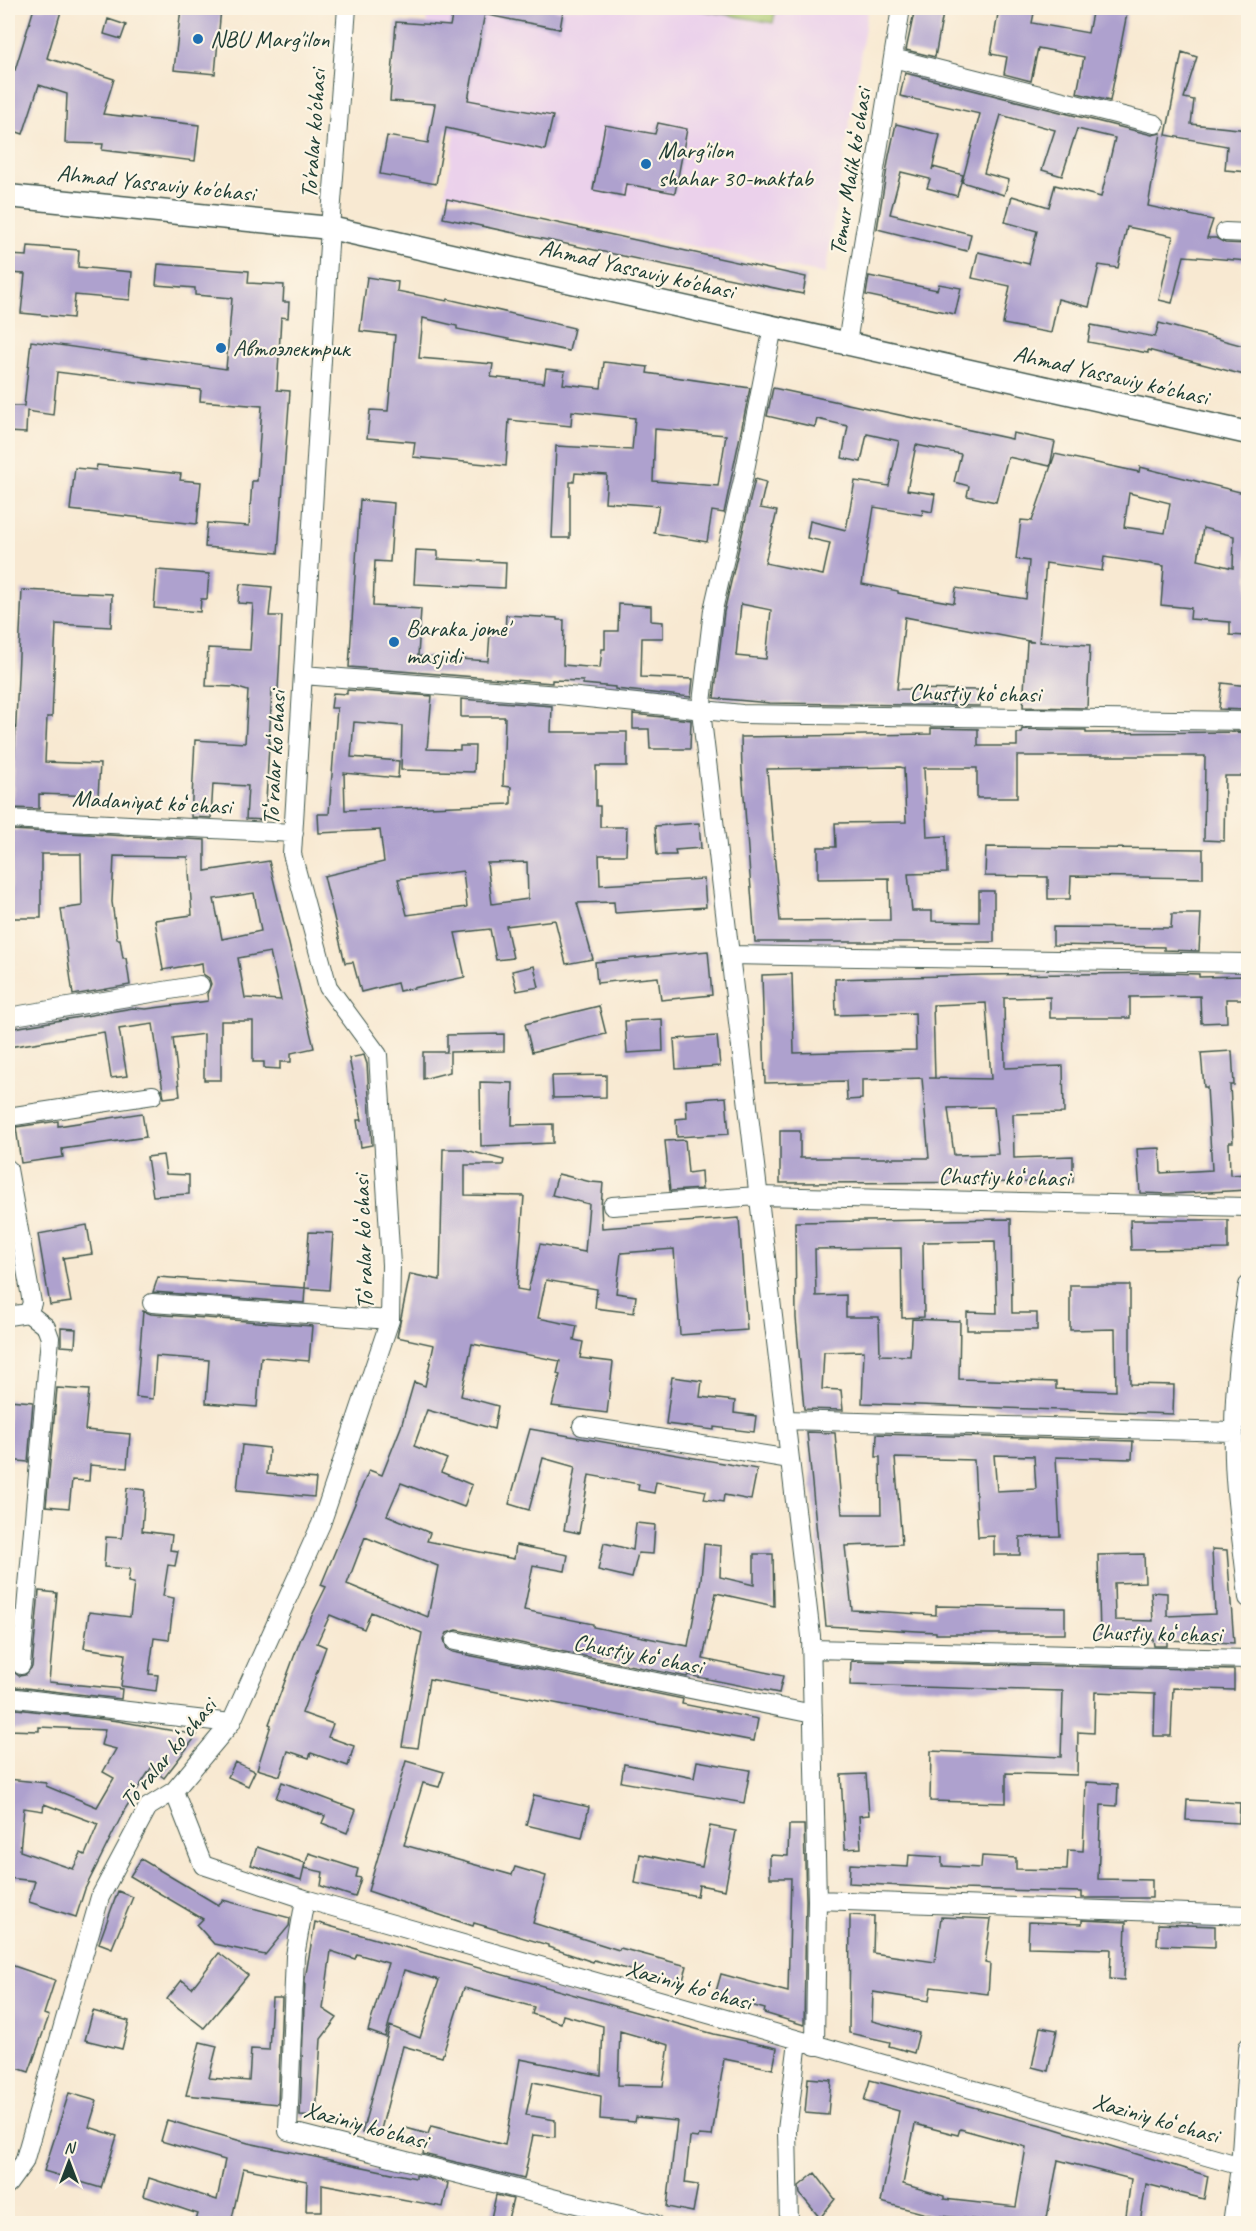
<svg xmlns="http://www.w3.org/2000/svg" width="1256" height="2231" font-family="Caveat,sans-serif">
	<rect width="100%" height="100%" fill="#fcf5e5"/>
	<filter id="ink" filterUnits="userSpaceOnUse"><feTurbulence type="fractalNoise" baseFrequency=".0167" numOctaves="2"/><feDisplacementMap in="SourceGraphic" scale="12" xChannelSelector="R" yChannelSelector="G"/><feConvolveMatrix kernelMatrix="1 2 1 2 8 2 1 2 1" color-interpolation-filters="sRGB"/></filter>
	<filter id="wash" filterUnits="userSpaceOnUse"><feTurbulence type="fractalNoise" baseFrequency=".008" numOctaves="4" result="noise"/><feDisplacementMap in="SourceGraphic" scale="24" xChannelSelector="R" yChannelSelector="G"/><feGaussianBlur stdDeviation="1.35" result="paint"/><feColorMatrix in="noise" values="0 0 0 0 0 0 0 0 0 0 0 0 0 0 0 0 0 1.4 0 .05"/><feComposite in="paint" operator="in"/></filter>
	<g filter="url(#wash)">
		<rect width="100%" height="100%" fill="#f8e9d2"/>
		<!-- built -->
		<path fill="#ebd1eb" d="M404 8H868L825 274 445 194 455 134 427 128 431 109 415 106 420 81 427 18 403 14Z"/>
		<!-- green -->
		<path fill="#adcb73" stroke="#668454" stroke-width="1.5" d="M690 8H776L773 23Z"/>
		<g id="blocks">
			<!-- building -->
			<path fill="#aea1ce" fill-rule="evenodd" d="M34 8H62L47 58 114 79 103 114 199 125 195 161 102 150 103 144 65 143 67 94 39 85 23 134 8 129V67L15 70Z
				M181 8H221L215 74 174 70Z
				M454 8H486L468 100 553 116 545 150 446 128 436 184 380 174 387 136 428 143 435 104 390 101 396 22 450 26Z
				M488 8H545L563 11 560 29 487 15Z
				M915 8H944L935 57 906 50Z
				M999 8H1035L1032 23 1088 33 1093 8H1128L1110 101 1077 93 1084 57 1038 48 1031 81 1004 74 1007 57 991 54Z
				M108 19 126 25 121 39 104 34Z
				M1182 52 1197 57 1184 98 1194 100 1191 124 1248 130V172L1225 170 1227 146 1166 135Z
				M905 73 1152 135 1161 133 1148 206 1213 220 1207 238H1216L1225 243 1248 244V261L1184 256 1172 303 1159 300 1173 236 1127 227 1118 268 1099 265 1089 307 1058 299 1051 333 1003 324 1010 286 972 278 978 252 1029 264 1037 231 1005 222 1012 196 1049 207 1055 185 1101 197 1115 138 1077 129 1062 176 1042 170 1055 130 1001 115 984 173 1009 180 1004 195 962 182 980 114 900 96Z
				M658 123 687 129 675 193 626 184 624 196 593 190 605 125 655 134Z
				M896 124 940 135 932 170 933 167 963 175 957 196 927 188 930 179 901 172 890 214 971 234 967 251 877 229 889 156Z
				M447 199 806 277 803 294 443 218Z
				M28 246 79 250 78 267 132 272 130 300 75 295 73 318 21 313 25 274 8 273V255L27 256Z
				M158 264 249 271 248 283 284 285 283 302H289L288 318 281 317 277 390 290 391 278 553 205 547 207 523 249 526 252 481H257L262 406 200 401 201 390 57 372 53 415 27 411 26 433 8 432V406H24L31 341 226 369 232 298 195 295V288L156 285Z
				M869 276 937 290 939 284 961 288 955 314 866 295Z
				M367 277 398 282 397 291 447 301 448 299 574 328 569 351 457 329V326L423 318 419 358 493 364 491 377 544 383 546 369 565 371 563 384 601 388 604 362 648 367 647 373 750 388 724 513 712 511 707 542 654 533 659 506 605 502 607 475 575 473 574 482H570V538H552L556 446 632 450 635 418 572 411 571 426 509 420 506 466 413 457 415 442 367 438 370 410 388 411 395 335 360 331ZM655 429 726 435 718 486 653 481Z
				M1159 323 1248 347V376L1148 350V353L1088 342 1091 325 1155 337Z
				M773 388 1012 439 1013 433 1055 442 1050 466 1008 457 996 502 967 496 969 486 954 482 961 454 916 445 907 490 935 494 932 512 923 510 922 515 874 507 862 584 898 591V593L954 603 956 588 1026 599 1029 561 1016 559 1021 520 1032 521 1055 454 1139 472 1140 467 1248 494V606L1246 636 1230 635V622L1190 619 1191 608 1161 605 1164 566 1104 557 1102 571 1046 563 1039 642 1090 645 1087 708 1023 707 1027 642H1034L905 617 897 689 978 690 980 706 770 703 714 698 724 612 755 479 766 482 760 508 777 511 765 563 823 575 830 543 807 538 810 521 846 530 855 481 889 486 899 441 867 434 861 462 842 458 848 426 817 419 815 427 767 416ZM1129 493 1170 503 1165 533 1124 527ZM1203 528 1234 536 1233 568 1198 560ZM741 604 771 610 766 659 736 656Z
				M97 465 181 474 180 480 201 482 197 524 70 510 75 468 96 470Z
				M360 500 394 503 390 562 375 561 373 606 421 609 418 656 488 661 490 633 505 632 506 615 557 618V620H564L563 665 600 668 602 649H605V631H618L619 604 651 606V621L663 622V638H642L641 677 693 679 691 697 615 689V687L583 684V681L552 680V683L349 667Z
				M416 550 438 551V559L506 562 505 588 414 584Z
				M157 570 209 574 207 599H201L200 612 154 608Z
				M240 584 272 587 269 616H282L278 690 272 689 265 820 246 819 248 786 213 784 211 818 191 817 195 740 245 743 248 691 235 687 206 686 208 648 250 650 253 604 238 603Z
				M22 590 112 594 111 627 56 624 52 717H47L45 762 100 764 98 796 39 794V809L12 808Z
				M1222 683 1248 686V710L1219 709Z
				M347 690 432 696 427 749 460 750V746H475L474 772 401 770 402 726 354 722 351 757 399 761 398 778 344 773 345 810 511 804V787L503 786 505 717H461V699L552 706 551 732H627V766H596V806H600V827H627L626 855H599L600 885 704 879 706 907 615 913 614 902 577 903 593 959 566 964 555 920 506 926 513 958 496 960 490 929 455 933 465 977 399 991 397 983 361 992 353 962 345 963 324 876 384 862 380 830 319 833 318 814H329L337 708H331L333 693 347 694ZM527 862 528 899 492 904 487 863ZM463 871 467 907 407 915 398 879Z
				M633 714 691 720 690 749H650L649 729H633Z
				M931 728 978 729V746H1017V733H1021L1022 729 1086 730V733L1248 732V748H1245V776H1225L1224 841 1204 840 1205 756H1017V798H977V768H924L927 837 946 836 947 873 908 874 912 911H932V921L979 922V891H994V942H755L742 770 741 737 931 734ZM900 767 904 768 906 822 835 823 836 847H818V879L889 878 890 920 780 921 767 769Z
				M699 823 701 848 675 850 676 855H657L655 826Z
				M11 830 205 840V871L269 861 314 1048 291 1053V1062H280V1069L264 1068V1062H253V1021H221V1080H204V1034L173 1038 180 1096 164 1098 153 1024 119 1029 127 1076 111 1078 104 1032 8 1047V1029L133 1008 146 1009 208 1001 207 994 211 984 209 978 203 974 202 963 163 970 155 920 192 915 188 857 114 856 112 902 117 939H120L123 958H126L130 985 73 995 61 909 82 906 81 854H41V918H11ZM254 893 261 931 222 939 214 899ZM270 952 281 1000 245 998 238 958Z
				M986 847 1203 849V878L1071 876 1070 899H1048V877L985 876Z
				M1172 914H1201L1199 951 1164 950V947L1053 945V927L1171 928Z
				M708 951 712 995 661 1000 658 977 597 983 595 962Z
				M534 966 539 987 517 991 512 971Z
				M1164 973 1199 974V977L1248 976V999H1226L1227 1022 1201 1023 1200 996 1130 997V1018H1050V997L1004 998 1005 1068 1063 1066 1064 1113 1013 1114 1014 1158 1073 1156V1182L780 1183V1131H800V1158H929L922 1078 862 1080V1099L847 1100 846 1081 765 1083 762 975 792 974 794 1053 916 1050 915 1013 836 1015 835 979 981 975ZM986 1003 991 1079 929 1078H935L933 1005ZM994 1107 998 1154 954 1155 948 1108Z
				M599 1006 606 1034 532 1052 525 1024Z
				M662 1019 663 1051 627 1053 625 1021Z
				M504 1034V1051L450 1052V1072L423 1079V1052H447V1035Z
				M717 1036 720 1066 676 1069 674 1039Z
				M1232 1051 1234 1085H1230L1233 1142H1229L1230 1175 1247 1174 1248 1190 1169 1194 1140 1193 1137 1149 1160 1148 1161 1173 1212 1170 1207 1087H1204L1201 1053Z
				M364 1055 367 1064 372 1145 361 1147 357 1120H362L349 1058Z
				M606 1075V1097L553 1098 552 1076Z
				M480 1082 513 1083 512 1125 553 1124V1143L481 1146Z
				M726 1097 729 1134 677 1137 676 1119 687 1118 686 1100Z
				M142 1113 146 1137 62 1149 63 1157 21 1163 16 1127 58 1121V1126Z
				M685 1140 688 1173 701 1171 702 1189 670 1191 665 1141Z
				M443 1149H462L504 1160 503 1165H465V1195L524 1196 517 1289 528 1291 540 1244 585 1252 589 1204 552 1195 558 1174 591 1182 603 1183 601 1206 602 1228 739 1218 747 1330 680 1335 674 1249 621 1253 616 1293 636 1296 634 1313 595 1308 597 1289 546 1280 538 1318 577 1326 574 1340 583 1342 580 1358 613 1362 607 1413 552 1406 560 1375 557 1374 560 1361 472 1344 461 1396 498 1406 494 1429 427 1410 414 1446 447 1459 441 1472 472 1485 464 1507 401 1483 387 1515 430 1533 427 1541 514 1559 516 1545 568 1555 565 1571 533 1565 524 1610 593 1624V1627L688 1646 701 1579 704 1544 721 1546 720 1577 754 1585V1554H773L774 1606 716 1593 703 1659 783 1676 779 1693 688 1675 687 1677 457 1630 447 1633 444 1639 447 1649 453 1652 683 1699 682 1704 758 1719 754 1741 429 1679 418 1748 402 1746 422 1633 371 1612 364 1629 330 1615 317 1643 326 1647 302 1713 333 1724 328 1737 354 1746 348 1766 311 1753 309 1758 288 1751 280 1776 257 1769 271 1725 269 1724 301 1638 326 1587 321 1585 369 1470 382 1475 401 1427 414 1382 425 1386 434 1345 397 1337 410 1274 440 1280ZM365 1537 438 1566 428 1617 347 1584Z
				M163 1155 166 1174 189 1175V1194L153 1196 147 1157Z
				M1011 1219 1012 1313H1037V1330H967V1312L997 1313 995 1241 923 1242 924 1317 902 1318 901 1248 815 1249 816 1296 846 1295V1317H879L880 1355 910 1356 912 1319 960 1321 959 1379 1056 1382V1389L1116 1391 1115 1329 1070 1330V1285H1130V1384L1174 1385 1173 1414 862 1403 864 1351 824 1352 822 1389 841 1390 843 1410 804 1409 796 1318 795 1222Z
				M1130 1220H1228V1249L1131 1250Z
				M87 1225 92 1254 63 1258 71 1302 50 1305 38 1234Z
				M309 1232 333 1233 329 1290 305 1288Z
				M158 1277 305 1288 304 1303 153 1292Z
				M143 1311 151 1314 312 1326 309 1361 261 1357 257 1407 206 1403 209 1360 156 1356 153 1399 136 1397Z
				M61 1328 76 1329 75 1347 61 1346Z
				M672 1377 702 1381 700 1397 735 1401 734 1413 756 1416 754 1432 714 1427V1430L666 1424Z
				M57 1388 89 1390 85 1430 130 1434 127 1468 90 1465 89 1481 72 1480 69 1508 46 1506Z
				M8 1400 33 1402 28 1462 8 1460Z
				M530 1429 757 1469 751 1500 724 1495 723 1502 704 1499 706 1491 656 1482 654 1493 638 1490 639 1484 589 1475 579 1533 564 1530 575 1467 543 1458 529 1510 509 1504Z
				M807 1432 835 1433 842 1514H881L880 1457H876L877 1434 1133 1441 1132 1459 1056 1457 1060 1536 1020 1537V1555H994V1536L978 1537 974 1460 895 1458 902 1544 845 1546 852 1610 936 1615V1606L1065 1608V1634H936V1632L826 1626ZM994 1455 1034 1456 1036 1489 997 1491Z
				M242 1445 269 1448 267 1474 316 1479 314 1497 237 1490Z
				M127 1488 145 1490 142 1531 172 1535 170 1550 178 1551 175 1566 168 1565 163 1596 174 1598 169 1640 154 1638 149 1674 158 1675 156 1691 121 1686 125 1654 84 1648 89 1612 130 1617 134 1583 128 1582 130 1569 104 1567 106 1537 122 1538Z
				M636 1523 655 1525 653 1554 638 1553 632 1578 598 1570 604 1543 633 1550Z
				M1212 1549 1227 1550 1234 1643 1167 1640V1646H1154L1153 1639 1100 1636 1098 1555 1144 1554 1145 1582 1114 1583 1115 1620 1153 1621 1151 1592 1167 1593V1616L1215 1614Z
				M39 1591 57 1593 49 1682 122 1689 121 1699 8 1686V1632H13L11 1670 19 1676 25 1675 32 1667Z
				M851 1661 1234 1670V1690L1173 1688 1171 1736H1154L1155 1694 1095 1692 1094 1733 1078 1732 1077 1775 1006 1773V1803L930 1801 931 1751 1061 1757 1063 1691 850 1685Z
				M8 1708 118 1721 197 1735 164 1778 151 1768 125 1809 85 1889 76 1917 29 1902 35 1881 8 1878V1779L46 1783V1786L97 1807 114 1778 103 1772 116 1749 101 1745 105 1730 39 1727V1731L8 1730ZM44 1804 98 1824 85 1855 81 1853 73 1869 20 1851 24 1808 43 1811Z
				M406 1761 444 1772 439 1787 423 1783 404 1845 512 1875 515 1867 546 1876 533 1923 619 1950 620 1948 687 1966 682 1984 594 1960 593 1962 548 1947V1945L474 1923 473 1926 368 1891Z
				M697 1761 750 1770 744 1803 621 1782 624 1764 694 1778Z
				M235 1762 255 1771 248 1786 228 1777Z
				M866 1774 869 1815 859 1816 861 1848 845 1849 841 1775Z
				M282 1782 356 1810 347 1833 322 1823 325 1816 276 1798Z
				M1086 1782 1118 1784 1117 1806 1101 1805 1098 1879 1152 1880V1898H1082V1892L959 1889 849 1883 850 1864 908 1867 909 1855 942 1857V1866L981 1868 982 1856 1016 1858V1869L1067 1870 1068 1850 1083 1851Z
				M534 1795 589 1807 582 1838 526 1825Z
				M1187 1800 1240 1803 1239 1823 1186 1820Z
				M789 1825H804L806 1900 804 2025 764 2013 765 2009 715 1995 721 1974 788 1992 791 1878H770V1855L788 1856Z
				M710 1826 736 1831 725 1890 699 1885 697 1896 635 1883 640 1854 702 1867Z
				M257 1847 305 1863 301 1880 251 1865Z
				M309 1853 358 1869 356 1877 361 1878 355 1897 321 1886 323 1872 304 1868Z
				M141 1859 218 1905 223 1900 290 1918 289 1926 265 1955 214 1944 197 1925 203 1919 130 1876Z
				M118 1891 133 1897 112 1948 99 1943Z
				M850 1915 874 1916 873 1953 935 1962 941 1917 991 1919 985 1963 990 1964 988 1994 931 1987 929 2001 873 1992 872 2021 919 2033 914 2053 889 2046 890 2042 849 2033Z
				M1082 1920 1126 1922 1124 1980 1110 1979 1111 1949 1028 1947 1029 1922 1082 1924Z
				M315 1922 714 2034 777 2048 773 2069 724 2059 712 2136 699 2135 698 2138 690 2137 685 2183 698 2185 693 2212 667 2207 677 2121 636 2117 635 2122 600 2119 601 2096 533 2082 526 2115 555 2120V2137L533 2135 524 2179 423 2154 424 2149 401 2143 406 2128 428 2134 431 2126 505 2145 520 2059 601 2075 603 2026 563 2015 561 2023 532 2014 534 2007 464 1988 442 2057 403 2046 379 2137 362 2133 390 2026 420 2038 439 1980 404 1970 385 2037 368 2031 388 1963 357 1954 355 1959 331 1951 323 2009 337 2018 321 2039 316 2117 300 2116 305 1979ZM620 2031 669 2045 663 2086 618 2085Z
				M1158 1924 1215 1926V1947L1157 1945Z
				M219 1953 248 1975 204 2028 167 1999 182 1980 192 1988Z
				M8 1964 55 1980 44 2014 49 2016 29 2072 8 2065Z
				M272 1998H282L278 2104 186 2095 200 2042 217 2046 209 2078 249 2081 251 2049 269 2050Z
				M93 2011 129 2021 122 2049 85 2040Z
				M1040 2027 1057 2030 1048 2071 1032 2067Z
				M808 2078 831 2080 828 2115 805 2113Z
				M870 2080 1049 2127 1208 2176 1204 2199 1146 2184 1140 2223H1125L1131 2179 1058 2160 1046 2223H1008L941 2216V2218L881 2202 899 2111 864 2101ZM915 2124 958 2135 960 2129 1026 2147 1016 2207 944 2199V2196L903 2184Z
				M69 2093 97 2101 89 2127 117 2136 101 2188 44 2171Z
				M167 2120 248 2143 416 2178V2175L448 2183 443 2207 322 2184V2211H306L307 2181 243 2168 231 2223H195L198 2214 144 2196 149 2178 217 2200 225 2160 161 2141Z
				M815 2173 835 2199 820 2218 800 2194 799 2186Z
				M496 2195 513 2199 507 2223H490Z"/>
		</g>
	</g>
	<g filter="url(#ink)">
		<use href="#blocks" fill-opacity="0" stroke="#40574c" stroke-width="1.5"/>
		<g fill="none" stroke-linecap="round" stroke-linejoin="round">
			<!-- minor casing -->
			<g stroke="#40574c" stroke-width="20">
				<path id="minor" d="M893 58 1155 124
					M1225 232 1248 233
					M773 327 743 480 713 610 701 711 811 1636 817 1900 815 2046
					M847 343 901 8
					M303 675 559 695 742 714 1248 721
					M8 819 294 833
					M730 955 1248 963
					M8 1017 200 985
					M8 1117 153 1095
					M8 1169 32 1303 28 1313 8 1316
					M612 1206 758 1196 1248 1207
					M1248 1285C1241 1333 1234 1383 1234 1432 1232 1487 1243 1543 1248 1598
					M152 1303 390 1320
					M785 1420 1233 1432
					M582 1426 790 1459
					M455 1641 813 1714
					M811 1649 1248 1659
					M21 1665 50 1338 46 1327 28 1313
					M8 1697 231 1723
					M174 1791 203 1865 305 1899 1248 2168
					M305 1899 295 1956 288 2131 655 2224
					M817 1900 1248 1915
					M8 2184 24 2162 100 1897 148 1807 174 1791 231 1723 321 1524 390 1320 391 1265 378 1055 328 987 292 854 330 228 347 8
					M789 2224 787 2130 798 2041
					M1232 2224 1240 2167 1248 2047"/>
			</g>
			<!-- major casing -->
			<g stroke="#40574c" stroke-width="25">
				<path id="major" d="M8 196 330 228 1248 433"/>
			</g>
			<!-- minor -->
			<use href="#minor" stroke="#fff" stroke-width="18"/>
			<!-- major -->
			<use href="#major" stroke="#fff" stroke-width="22"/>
		</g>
	</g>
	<!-- markers -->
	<g fill="#1f6fb2" stroke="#fcf5e5" stroke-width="2">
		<circle cx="198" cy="39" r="6"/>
		<circle cx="646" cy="164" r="6"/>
		<circle cx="221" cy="348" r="6"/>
		<circle cx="394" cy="642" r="6"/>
	</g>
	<g text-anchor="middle" stroke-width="4.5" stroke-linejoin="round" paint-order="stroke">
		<!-- poi labels -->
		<g font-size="24" fill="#1f3d34" stroke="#fcf5e5" text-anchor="start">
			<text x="210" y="47">NBU Marg'ilon</text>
			<text x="658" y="158">Marg'ilon<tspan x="658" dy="28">shahar 30-maktab</tspan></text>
			<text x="233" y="356">Автоэлектрик</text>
			<text x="406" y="636">Baraka jome'<tspan x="406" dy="28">masjidi</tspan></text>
		</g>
		<!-- street labels -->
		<g font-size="24" fill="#1f3d34" stroke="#fcf5e5">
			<text transform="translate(313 134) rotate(-86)" y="8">To'ralar ko'chasi</text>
			<text transform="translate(850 172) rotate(-81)" y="8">Temur Malik koʻchasi</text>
			<text transform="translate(156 183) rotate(6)" y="8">Ahmad Yassaviy ko'chasi</text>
			<text transform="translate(637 269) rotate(13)" y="8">Ahmad Yassaviy ko'chasi</text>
			<text transform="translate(1111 375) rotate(13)" y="8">Ahmad Yassaviy ko'chasi</text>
			<text transform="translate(975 693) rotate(1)" y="8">Chustiy koʻchasi</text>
			<text transform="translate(274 758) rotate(-87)" y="8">Toʻralar koʻchasi</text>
			<text transform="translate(152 802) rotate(3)" y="8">Madaniyat koʻchasi</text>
			<text transform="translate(1004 1177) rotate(1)" y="8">Chustiy koʻchasi</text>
			<text transform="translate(363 1242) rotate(-92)" y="8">Toʻralar koʻchasi</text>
			<text transform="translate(1156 1633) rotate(1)" y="8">Chustiy koʻchasi</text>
			<text transform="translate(638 1654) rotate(11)" y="8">Chustiy koʻchasi</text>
			<text transform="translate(168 1753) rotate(-50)" y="8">Toʻralar koʻchasi</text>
			<text transform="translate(689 1985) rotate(16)" y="8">Xaziniy koʻchasi</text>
			<text transform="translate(1156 2118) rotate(16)" y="8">Xaziniy koʻchasi</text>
			<text transform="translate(366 2125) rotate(15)" y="8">Xaziniy ko'chasi</text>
		</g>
	</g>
	<!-- margin -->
	<rect width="1256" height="2231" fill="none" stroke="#fcf5e5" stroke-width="30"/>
	<!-- north arrow -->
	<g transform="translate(69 2162)" stroke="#fcf5e5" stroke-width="4.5" paint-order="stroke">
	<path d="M0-4.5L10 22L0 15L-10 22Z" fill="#1f3d34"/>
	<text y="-9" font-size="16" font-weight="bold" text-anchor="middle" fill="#1f3d34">N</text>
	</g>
</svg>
